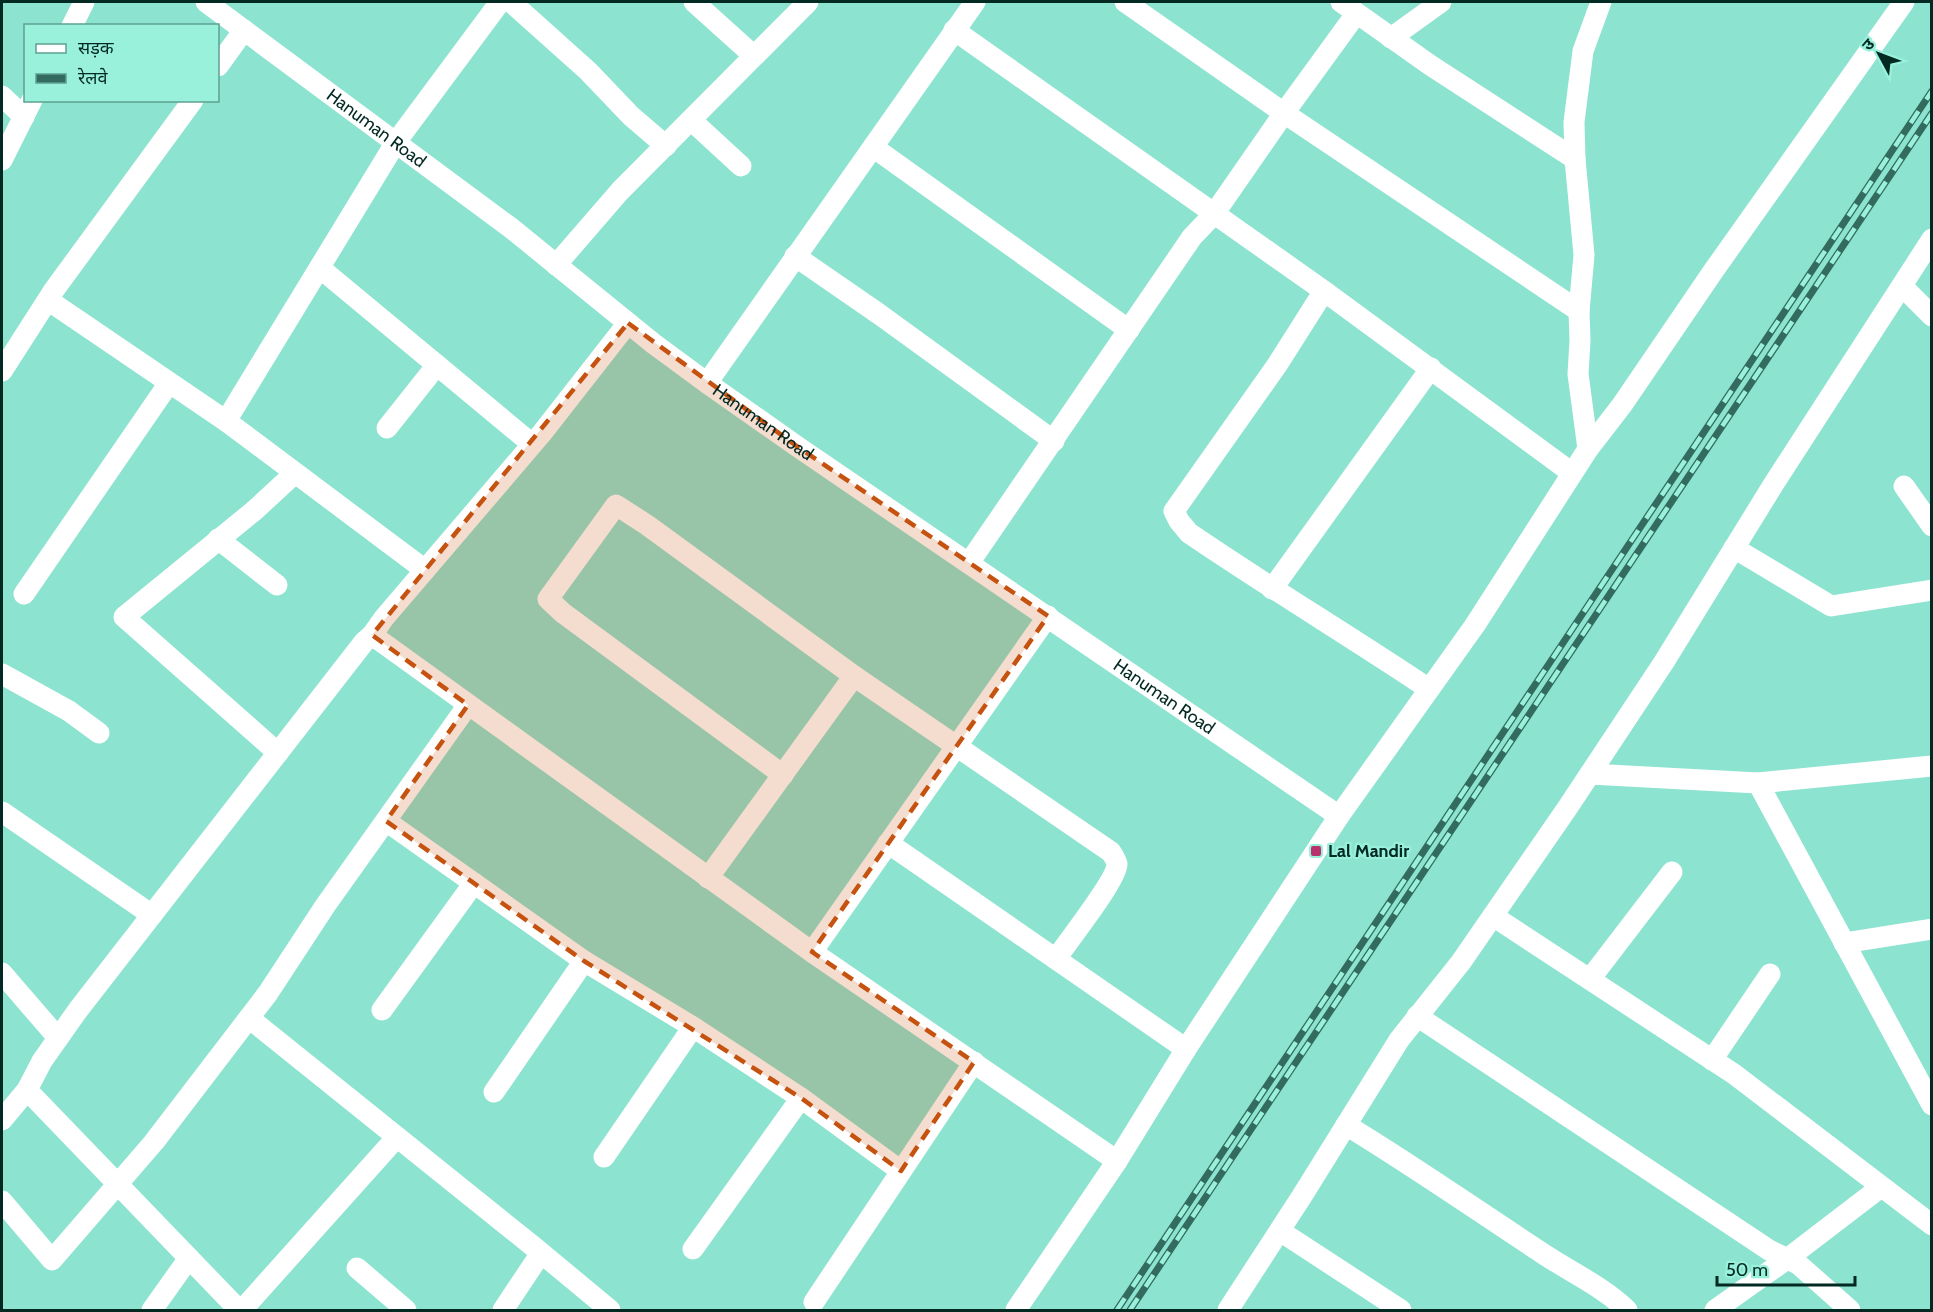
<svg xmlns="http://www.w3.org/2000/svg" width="1933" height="1312" font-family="Cabin,'Noto Sans Devanagari',sans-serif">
	<rect width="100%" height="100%" fill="#8ce3cf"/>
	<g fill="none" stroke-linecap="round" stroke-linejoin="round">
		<!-- minor -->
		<g stroke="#fff" stroke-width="21">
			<path id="s1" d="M206 2 511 228 654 344 707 383 798 447 1339 816"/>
			<path d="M511 2 588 71 631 116 666 146"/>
			<path d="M694 2 754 56"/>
			<path d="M1125 2 1284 113 1579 311"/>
			<path d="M1341 2 1430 65 1575 159"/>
			<path d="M72 26 84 2"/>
			<path d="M954 30 1324 291 1572 473"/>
			<path d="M1391 38 1441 2"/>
			<path d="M218 66 244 30"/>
			<path d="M2 96 24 117"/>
			<path d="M691 120 741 166"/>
			<path d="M873 147 1129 330"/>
			<path d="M2 160 32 100"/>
			<path d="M795 256 879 314 1054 441"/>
			<path d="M556 265 620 191 808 2"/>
			<path d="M320 268 532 444"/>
			<path d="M1902 286 1932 316"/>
			<path d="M1324 291 1277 365 1174 511 1179 521 1189 533C1268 587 1350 636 1429 689"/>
			<path d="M48 300 226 421 425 570"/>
			<path d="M2 371 54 290 193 100"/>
			<path d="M707 383 975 2"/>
			<path d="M226 421 396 142 500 2"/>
			<path d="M387 428 437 365"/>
			<path d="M1588 449 1578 374 1580 341 1579 311 1584 255 1575 159 1574 122 1583 51 1601 2"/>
			<path d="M1904 486 1932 526"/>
			<path d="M218 539 277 585"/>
			<path d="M1734 548 1831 606 1932 590"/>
			<path d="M969 563 1192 237 1214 214 1284 113 1356 14"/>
			<path d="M1272 589 1431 368"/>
			<path d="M24 594 169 383"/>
			<path d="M372 635 812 952 1117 1161"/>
			<path d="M2 674 69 711 99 733"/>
			<path d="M278 753 124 617 255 510 295 473"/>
			<path d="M1590 774 1758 783 1932 766"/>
			<path d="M783 775 563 613 548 599 616 505 647 525 854 676 1111 852C1113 855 1116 860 1117 864 1117 880 1067 942 1056 959"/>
			<path d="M1758 783 1932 1105"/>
			<path d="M2 812 152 915"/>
			<path d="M386 821 584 961 693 1027 801 1098 901 1171"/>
			<path d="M888 843 1186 1049"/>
			<path d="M708 878 854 676"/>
			<path d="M1493 916 1734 1074 1932 1225"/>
			<path d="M1844 943 1932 929"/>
			<path d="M812 952 1048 616"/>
			<path d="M2 973 58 1038"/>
			<path d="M1590 979 1672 872"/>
			<path d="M382 1010 474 883"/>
			<path d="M1417 1016 1769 1250 1798 1264 1850 1310"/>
			<path d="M249 1018 534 1247 610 1310"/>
			<path d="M1712 1060 1770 974"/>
			<path d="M27 1090 239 1310"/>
			<path d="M494 1092 584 961"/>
			<path d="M2 1120 27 1090 42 1061 78 1010 364 642 372 635 384 618 542 433 628 323"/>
			<path d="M1346 1125C1412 1165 1475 1209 1539 1251 1568 1271 1601 1285 1627 1310"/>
			<path d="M604 1157 693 1027"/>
			<path d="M2 1201 52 1260 154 1142 268 993 325 906 468 705"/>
			<path d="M1280 1231 1401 1310"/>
			<path d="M693 1249 801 1098"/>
			<path d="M357 1268 406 1310"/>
			<path d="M814 1302 974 1062"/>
			<path d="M152 1310 189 1258"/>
			<path d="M242 1310 397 1137"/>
			<path d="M503 1310 541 1253"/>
			<path d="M1016 1310 1117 1161 1186 1049 1339 816 1475 625 1588 449 1622 405 1714 270 1904 2"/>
			<path d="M1228 1310 1302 1196 1399 1040 1461 962 1568 807 1664 662 1773 485 1932 239"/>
			<path d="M1715 1310 1787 1259 1881 1187"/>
		</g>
		<!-- rail casing -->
		<g stroke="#336b5f" stroke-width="7">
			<path id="rail" d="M1117 1310 1932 91
				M1130 1310 1932 113"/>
		</g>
		<!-- rail -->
		<use href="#rail" stroke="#99f1dc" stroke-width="4.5" stroke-dasharray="14" stroke-linecap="butt"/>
	</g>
	<!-- marked area -->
	<path fill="#c6520f" fill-opacity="0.2" stroke="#c6520f" stroke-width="4.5" stroke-dasharray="12 8" stroke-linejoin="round" d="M628 323 798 447 1048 616 812 952 974 1062 901 1171 801 1098 584 961 386 821 468 705 372 635Z"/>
	<!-- markers -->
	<rect fill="#ba316f" stroke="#99f1dc" stroke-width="2" x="1310" y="845" width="12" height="12" rx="3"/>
	<g text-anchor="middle" stroke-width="4.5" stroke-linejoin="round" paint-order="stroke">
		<!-- street labels -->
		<g font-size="18" fill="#022922" stroke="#99f1dc">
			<text dy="6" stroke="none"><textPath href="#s1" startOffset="212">Hanuman Road</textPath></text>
			<text dy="6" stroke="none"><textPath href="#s1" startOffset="698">Hanuman Road</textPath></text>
			<text dy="6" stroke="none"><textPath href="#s1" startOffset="1184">Hanuman Road</textPath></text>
		</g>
		<!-- poi labels -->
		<g font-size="18" font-weight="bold" fill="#022922" stroke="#99f1dc" text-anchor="start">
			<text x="1328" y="857">Lal Mandir</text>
		</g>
	</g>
	<!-- border -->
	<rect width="1933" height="1312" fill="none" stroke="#022922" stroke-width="6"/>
	<!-- legend -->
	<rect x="24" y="24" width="195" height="78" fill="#99f1dc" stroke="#5da192" stroke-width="1.5"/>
	<rect x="36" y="44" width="30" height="9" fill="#ffffff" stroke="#5da192" stroke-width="1.5"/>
	<text x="78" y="54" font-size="18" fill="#022922">सड़क</text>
	<rect x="36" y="74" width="30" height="9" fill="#336b5f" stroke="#5da192" stroke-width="1.5"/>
	<text x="78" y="84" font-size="18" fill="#022922">रेलवे</text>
	<!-- north arrow -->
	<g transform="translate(1879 54) rotate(311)" stroke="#99f1dc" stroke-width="4.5" paint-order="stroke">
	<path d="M0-4.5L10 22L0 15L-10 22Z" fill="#022922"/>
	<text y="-9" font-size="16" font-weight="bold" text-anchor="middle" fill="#022922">उ</text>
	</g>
	<!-- scale -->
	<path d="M1717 1276v9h138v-9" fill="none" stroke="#022922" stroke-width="3"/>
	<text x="1726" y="1276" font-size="18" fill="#022922" stroke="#99f1dc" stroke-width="4.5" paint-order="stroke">50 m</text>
</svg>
